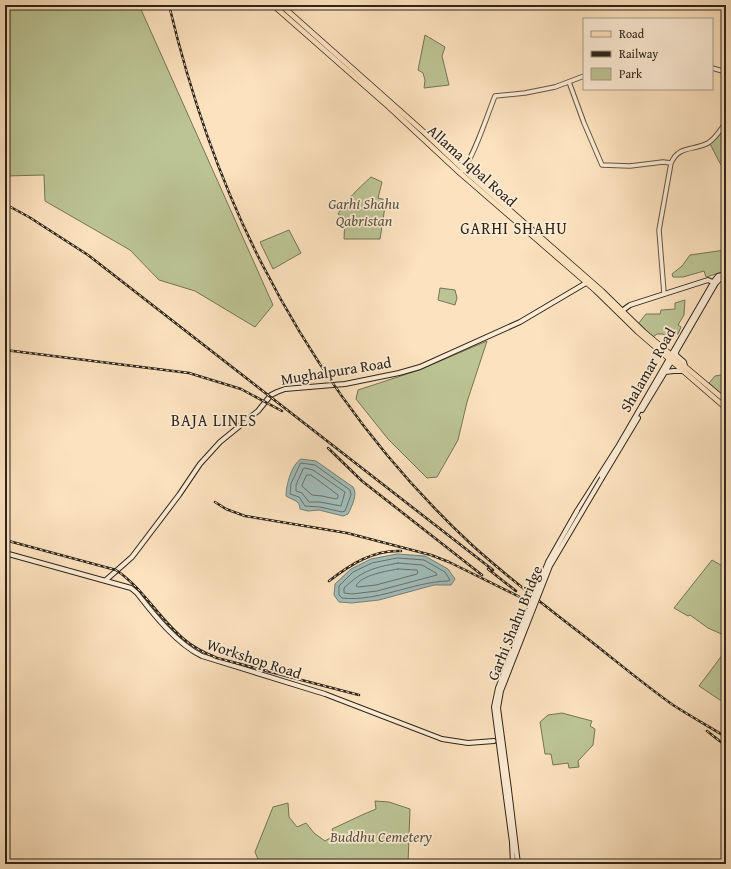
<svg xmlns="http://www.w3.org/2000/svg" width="731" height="869" font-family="'Gentium Book Plus',serif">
	<rect width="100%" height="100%" fill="#fce2be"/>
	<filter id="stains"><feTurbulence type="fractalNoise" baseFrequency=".005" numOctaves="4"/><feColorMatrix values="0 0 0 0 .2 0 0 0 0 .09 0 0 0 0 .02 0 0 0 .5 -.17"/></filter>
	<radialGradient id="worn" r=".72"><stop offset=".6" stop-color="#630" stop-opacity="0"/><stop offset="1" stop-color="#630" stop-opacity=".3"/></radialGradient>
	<!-- green -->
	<path fill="#bcc494" stroke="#757457" d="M5 5H139L273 305 255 327 195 291 159 280 130 250 45 201 44 175 5 176Z
		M425 35 445 47 442 56 449 85 424 88 425 80 423 73 418 70Z
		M726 122V163L721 165 709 142Z
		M371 177 382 182 378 198 386 200 380 239H344L345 218 338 214C347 199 358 189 371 177Z
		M289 230 301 253 273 269 260 242Z
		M725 250 726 251V271L706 277 704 271 683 277H673L672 274 682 266 690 255Z
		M440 288 455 290 457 298 455 305 438 300Z
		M685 300 684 315 678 325 681 327 678 334 671 332 668 338 663 334H657L653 337 638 324 646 314H660L661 310 675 309V303Z
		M487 341 467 402 458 440 437 477 427 478 388 439 356 399 358 390 419 370Z
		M721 375H726V398L709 383 715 376Z
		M712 560 726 568V636L708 628 690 615 688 616 674 608Z
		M726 650V704L699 686Z
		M562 713 592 721 590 726 595 729 593 745 578 761 579 767 569 768 568 763 553 765 551 754H545L540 722 548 715Z
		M375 801 389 802 410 809 408 864H260L255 852 273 807 288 803 289 817 297 827 306 823 314 833 325 841 335 835 332 829 362 815 376 809Z"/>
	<!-- water -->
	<path fill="#a1bcb9" stroke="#737f79" d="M301 459 316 461 353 487C358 494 352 506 348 514L343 516 319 510 308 511 300 509C300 500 292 500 286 496 286 486 291 465 301 459Z
		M397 554 425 556 448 569 455 579 451 585H434L379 600 352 603 339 602 334 595 335 584 351 569 371 559Z"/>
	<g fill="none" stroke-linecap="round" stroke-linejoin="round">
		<!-- shore -->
		<path stroke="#68706a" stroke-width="1" d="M301 463 315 465 350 490 351 495 345 511 342 512 320 507 305 506 299 497 290 494 291 484Z
			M305 468 313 470 345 492 341 506 320 502H309L302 493 296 491V485L303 469Z
			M307 475H311L338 495V498L336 499 322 496 312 495 302 486Z
			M398 558 424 560 445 572 450 580 448 581C412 582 378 602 342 598L339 595V586L353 572 372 563Z
			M398 563 422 565 436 573 437 575 377 591 352 594 344 593V588C363 570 373 568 398 563Z
			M398 569 417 570 418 573 417 574 376 585 358 587 356 586C361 575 387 571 398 569Z"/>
		<!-- tertiary casing -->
		<g stroke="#625443" stroke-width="5.5">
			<path id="tertiary" d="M712 68 726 72
				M569 82 584 123 602 165 630 166 663 162 671 163
				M460 173C472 163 488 113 495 96L525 93 555 87 584 76
				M664 293 659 230 671 163C679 145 693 151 708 143 716 138 721 129 726 122"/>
		</g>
		<!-- secondary casing -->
		<g stroke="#2e241a" stroke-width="6">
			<path id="secondary" d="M619 313 630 305 708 280 715 283
				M685 366 684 362 676 355V352L716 283 721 278 726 277
				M665 372 674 371H684
				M642 410 673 359
				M602 478 638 418
				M577 511 619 445 714 281 718 276 726 274
				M5 553 131 588 137 593C154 615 177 644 202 656L325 694 442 739 468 743 494 741
				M106 580 132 557 179 495 200 464 220 442 258 411 271 395 277 392 285 389 345 384 399 373 420 367 520 322 586 283
				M505 790 512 842 513 864
				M509 790 518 864"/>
		</g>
		<!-- primary casing -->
		<g stroke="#2e241a" stroke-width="6">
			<path id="primary" d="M273 5 389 107 460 173 595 290 638 332 726 408
				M281 5 426 134 464 170 602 291 644 332 726 401
				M512 864H513"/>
		</g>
		<!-- tertiary -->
		<use href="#tertiary" stroke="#fdecd5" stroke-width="3.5"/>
		<!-- secondary -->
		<use href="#secondary" stroke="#fdecd5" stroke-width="4"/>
		<!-- primary -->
		<use href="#primary" stroke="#fce2be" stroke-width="4.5"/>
		<!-- rail casing -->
		<g stroke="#2e241a" stroke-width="2.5">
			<path id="rail" d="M169 5C190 93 221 184 262 264 315 368 386 465 472 545 505 575 540 602 575 629 608 654 639 681 673 705 690 716 708 726 726 737
				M5 204 29 217 88 255 493 570
				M5 350 189 373 241 389 282 411
				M328 448 362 481 482 575
				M215 502 226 509 245 516 347 533 431 555 449 562 532 603
				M5 540 116 570C144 589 159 619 185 640 194 648 205 653 217 658L359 695
				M488 569 516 591
				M329 581C351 564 373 550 401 551
				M707 731 726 746"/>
		</g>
		<!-- rail -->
		<use href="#rail" stroke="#fdecd5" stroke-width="1" stroke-dasharray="3" stroke-linecap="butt"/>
		<!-- secondary-bridge casing -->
		<g stroke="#2e241a" stroke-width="6" stroke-linecap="butt">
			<path id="secondary-bridge" d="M505 790 494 707 498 688 548 562 577 511
				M509 790 498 708 501 691 550 566 602 478"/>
		</g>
		<!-- secondary-bridge -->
		<use href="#secondary-bridge" stroke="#fdecd5" stroke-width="4"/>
	</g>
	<g text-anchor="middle" stroke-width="3.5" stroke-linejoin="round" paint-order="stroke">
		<!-- street labels -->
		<g font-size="15" fill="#2e241a" stroke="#fdecd5">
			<text transform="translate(472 166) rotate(42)" y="5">Allama Iqbal Road</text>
			<text transform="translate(648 370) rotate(-60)" y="5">Shalamar Road</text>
			<text transform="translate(336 371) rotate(-9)" y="5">Mughalpura Road</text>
			<text transform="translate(515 623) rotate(-68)" y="5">Garhi Shahu Bridge</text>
			<text transform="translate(254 659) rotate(18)" y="5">Workshop Road</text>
		</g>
		<!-- park labels -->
		<g font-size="15" font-style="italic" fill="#59543f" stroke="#fdecd5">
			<text x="364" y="209">Garhi Shahu<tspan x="364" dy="17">Qabristan</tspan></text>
			<text x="381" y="842">Buddhu Cemetery</text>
		</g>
		<!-- neighbourhood labels -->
		<g font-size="16" letter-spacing="1" fill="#2e241a" stroke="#fdecd5">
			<text x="514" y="234">GARHI SHAHU</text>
			<text x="214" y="426">BAJA LINES</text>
		</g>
	</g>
	<!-- margin -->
	<rect width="731" height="869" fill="none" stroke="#fce2be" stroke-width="20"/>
	<rect x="6" y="6" width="719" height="857" fill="none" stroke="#2e241a" stroke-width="2"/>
	<rect x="10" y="10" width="711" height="849" fill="none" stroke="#2e241a"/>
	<!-- legend -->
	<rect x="583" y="18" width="130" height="72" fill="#fdecd5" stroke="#aa9c8a"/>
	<rect x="591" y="31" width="20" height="6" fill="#fce2be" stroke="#aa9c8a"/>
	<text x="619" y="38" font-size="12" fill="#2e241a">Road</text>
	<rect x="591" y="51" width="20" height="6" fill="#2e241a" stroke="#aa9c8a"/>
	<text x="619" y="58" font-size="12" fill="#2e241a">Railway</text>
	<rect x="591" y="68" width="20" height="12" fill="#bcc494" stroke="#aa9c8a"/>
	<text x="619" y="78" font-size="12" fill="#2e241a">Park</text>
	<rect width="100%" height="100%" filter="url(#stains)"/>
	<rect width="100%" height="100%" fill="url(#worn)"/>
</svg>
